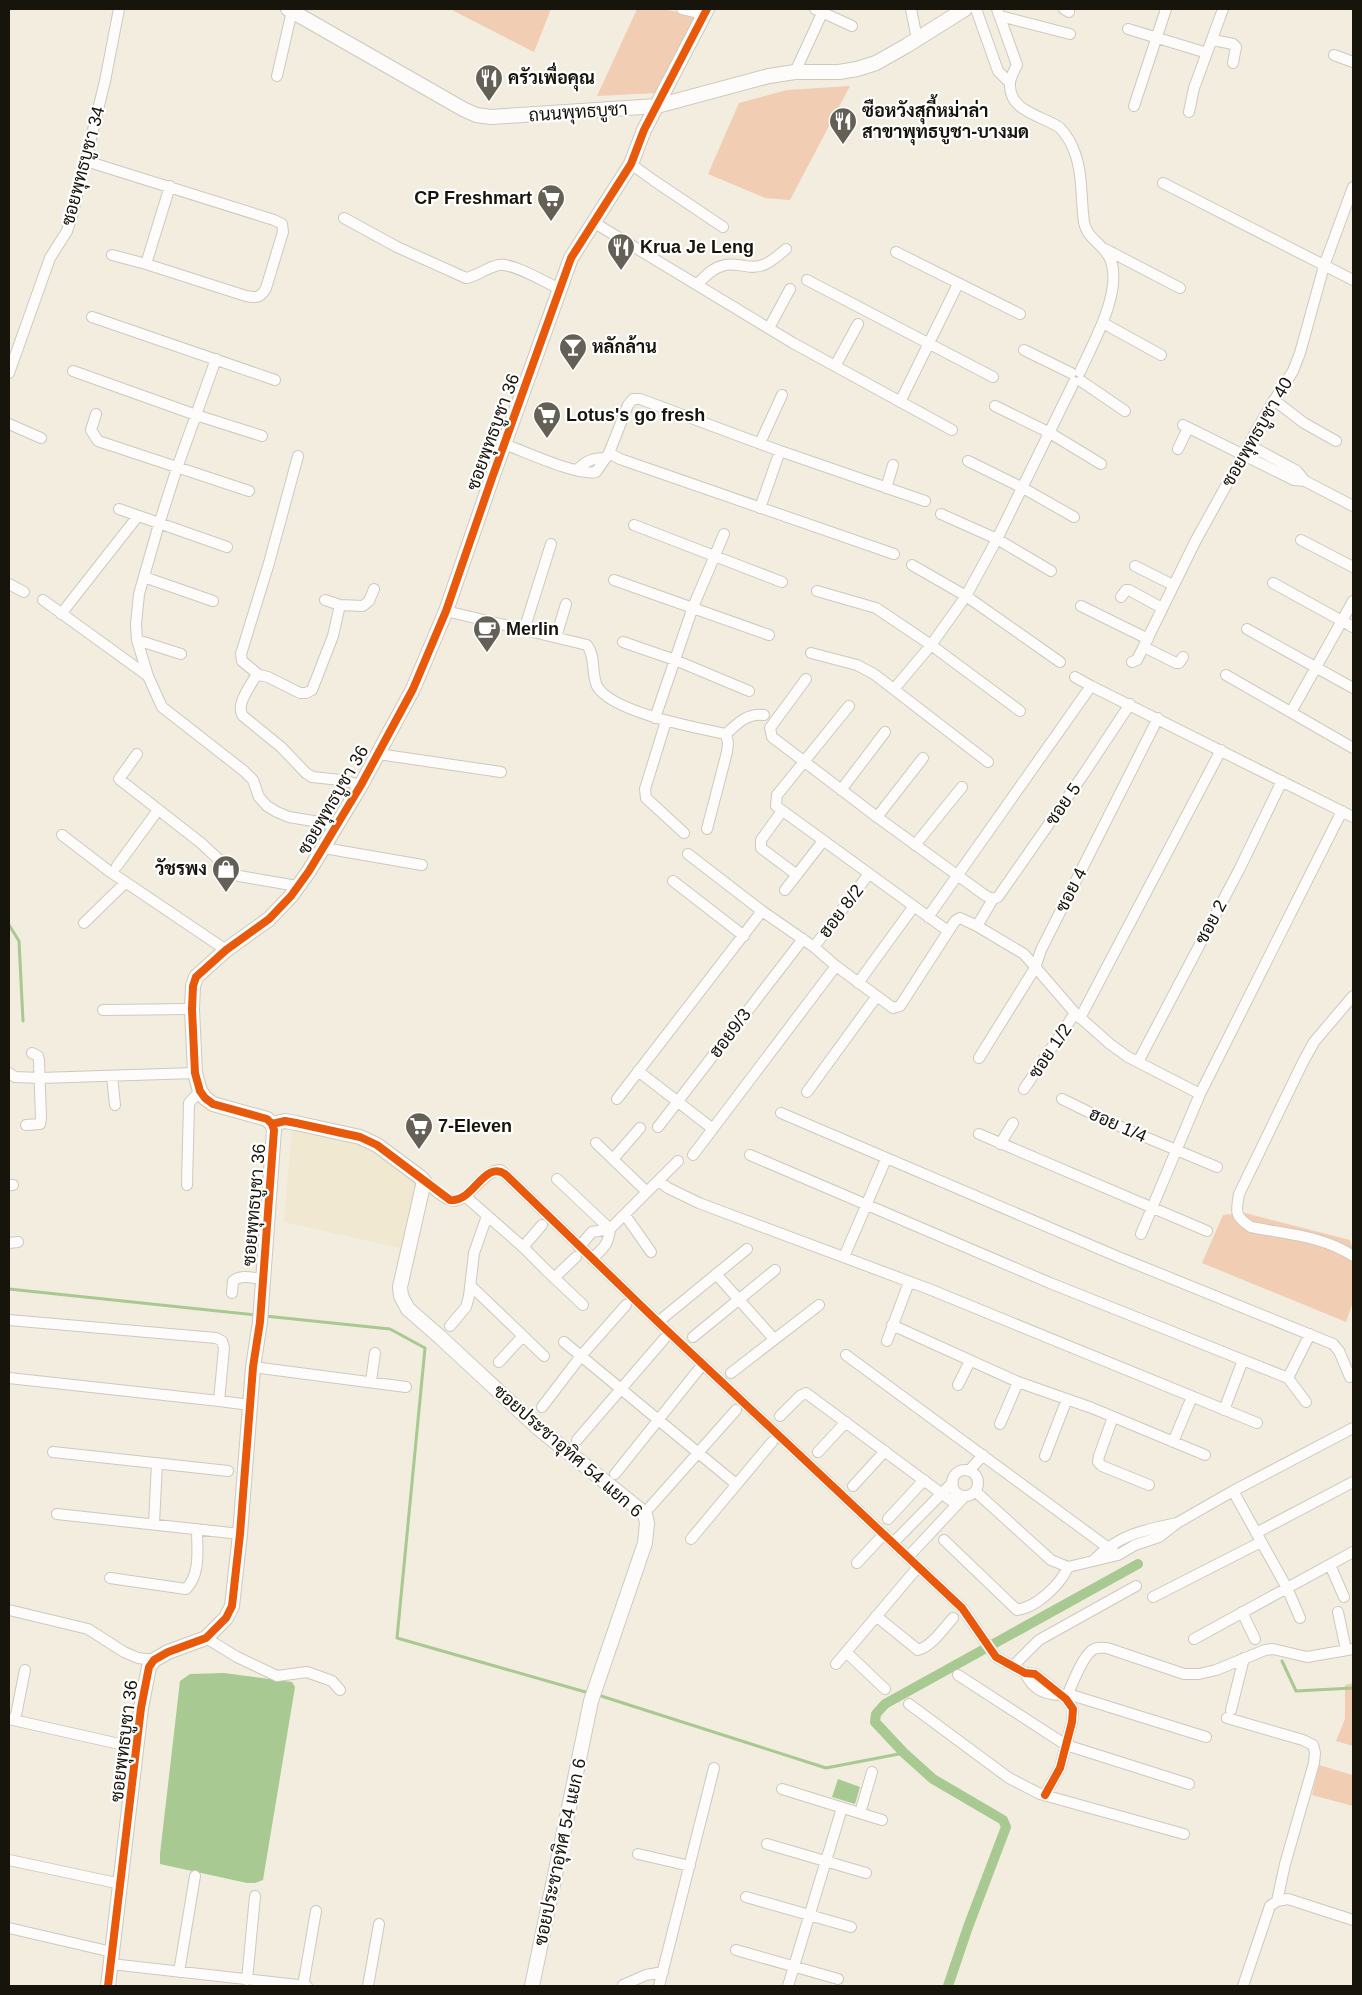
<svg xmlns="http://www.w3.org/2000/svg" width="1362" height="1995" font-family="Helvetica,Sarabun,sans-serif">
	<rect width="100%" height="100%" fill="#f2eddf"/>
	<!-- built -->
	<path fill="#f0e8d0" d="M292 1126 371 1148 419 1183 404 1249 284 1222Z"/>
	<!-- green -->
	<path fill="#f1cdb4" d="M450 9H551L534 52Z
		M637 9H662L699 16 657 93 597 96Z
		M850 86 790 200 765 198 708 174 739 103 787 90Z
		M1245 1213 1350 1240 1353 1250V1302L1346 1322 1202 1263 1223 1215Z
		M1353 1683V1746L1336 1741 1345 1719V1685Z
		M1319 1765 1353 1775V1806L1312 1795Z"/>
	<!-- water -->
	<path fill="#a8c991" d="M224 1673 292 1682 295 1687 263 1880 255 1883H247L160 1864V1854L180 1681 190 1674Z
		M838 1779 860 1787 855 1804 832 1797Z"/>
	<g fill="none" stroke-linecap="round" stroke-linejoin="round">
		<!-- stream -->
		<path stroke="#a8c991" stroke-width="3" d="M9 925 19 941 23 1021
			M9 1289 257 1315
			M265 1316 390 1329 425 1348 397 1638 589 1693
			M1282 1661 1296 1691 1353 1688
			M598 1695 826 1768 904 1753"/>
		<!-- canal -->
		<path stroke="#a8c991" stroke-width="10" d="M948 1986 968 1927 1006 1827 1003 1820 933 1779 904 1753 875 1722 876 1714 885 1704 1138 1564"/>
		<!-- street casing -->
		<g stroke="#cdc9bf" stroke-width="12">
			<path id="street" d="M682 9 704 14
				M815 9 852 26
				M911 9 917 39
				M976 9 998 71 1010 83
				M997 9 1017 65C1014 71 1010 78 1010 83 1008 110 1039 115 1057 126 1062 128 1066 136 1069 140 1084 166 1080 194 1084 222 1087 240 1105 244 1111 261 1122 293 1093 343 1080 372
				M1064 9 1069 12
				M1000 16 1070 34
				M1128 29 1207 53
				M1213 40 1233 44 1236 47 1233 63
				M1334 55 1353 62
				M795 72 824 9
				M277 76 292 11
				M1134 106 1166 9
				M1189 112 1194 88 1223 9
				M86 161 274 220 282 224 283 232 266 288C261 298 256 298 246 296L146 264 112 255
				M631 164 653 180 723 227
				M1163 183 1353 280
				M344 218 397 247 466 278C478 276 487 267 499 265 514 263 546 283 560 289
				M593 222 793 343 952 430
				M1105 249 1180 288
				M896 252 1020 314
				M146 264 170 186
				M807 280 993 377
				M697 284C704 278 712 268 722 266 729 263 737 265 745 266 763 270 773 260 786 249
				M92 317 275 380
				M1103 323 1161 355
				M769 328 790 289
				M1024 350 1071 373
				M216 359 177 468 159 524 139 594 136 624 137 640 148 676 162 707 244 771 253 780 259 797 267 806 277 812 289 817 337 825
				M835 366 858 324
				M73 371 196 415 262 436
				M9 373 50 258 67 231 72 216 105 81 119 9
				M1081 381 1125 411
				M1274 400 1304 423 1336 441
				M900 402 958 284
				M995 406 1050 433 1101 464
				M96 414 91 430 98 441 249 491
				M9 424 41 438
				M1183 425 1294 480 1305 481 1297 471 1249 445
				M760 443 782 395
				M504 444C524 451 577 476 596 472L609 453 628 405 633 399H640L780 451 925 501
				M1178 449 1188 428
				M609 453 620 459 894 554
				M298 456 269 563 241 654 242 661 259 675 268 677 300 693H306L312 690 333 636 340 605 325 600
				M968 461 1023 488 1074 517
				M577 470C587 460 593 458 606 458
				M1305 481 1353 506
				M886 488 893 465
				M760 508 780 451
				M119 509 227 547
				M941 514 997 539 1051 571
				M634 525 782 582
				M1301 540 1353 567
				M912 565 966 596 1060 662
				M1135 566 1173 585
				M144 577 213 601
				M614 580 769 635
				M1273 583 1353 627
				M9 584 24 592
				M817 591 876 608 931 645 1020 711
				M1121 597 1126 590H1129L1162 608
				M43 600 148 676
				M340 605 363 606 369 601 374 589
				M1081 606 1148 639
				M446 611 587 645C596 657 591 673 597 686 611 712 697 728 726 734L728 743 727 752 707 829
				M61 614 138 516
				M1247 629 1353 688
				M524 630 551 544
				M556 637 566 604
				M137 640 181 654
				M623 642 675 660 749 691
				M1144 647 1176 663H1179L1183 657
				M811 653 857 665 874 674 988 762
				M1132 662 1137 660 1196 540 1268 410 1293 371 1300 353 1324 266 1353 187
				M259 675 255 677C250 687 235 705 243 716L281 747 306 773 312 777 341 780 361 785
				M1226 675 1353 748
				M1075 677 1091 686
				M806 679 770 728 772 737 877 817 986 896 993 899
				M894 689 931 645 966 596 997 539 1074 382
				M849 706 777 795 776 806 948 931
				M1291 712 1353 601
				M655 718 693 607 724 534
				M666 721 645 789 646 798 684 833
				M726 734C738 723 747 713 764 715
				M137 754 119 779 201 843 231 871 239 876 297 886
				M378 754 501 772
				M841 790 885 732
				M782 811 761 840V848L797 875
				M877 817 923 758
				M62 835 109 871 226 950
				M915 845 962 787
				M324 848 422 865
				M688 854 762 911 814 947 836 966 893 1008 900 1006 955 921 960 918 977 926
				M117 866 158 810
				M673 881 744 936
				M785 890 823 841
				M993 899 977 926 1024 954 1075 1013 1110 1044 1128 1057 1200 1094
				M993 899 998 897 1083 775 1130 704
				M928 917 1091 686 1353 817
				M84 923 125 883
				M814 947 868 875
				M858 983 914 906
				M1353 996 1314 1042 1303 1062 1239 1194C1236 1212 1234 1216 1251 1227 1285 1234 1324 1236 1353 1256
				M103 1010 192 1009
				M1080 1018 1221 750
				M979 1058 1035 968 1041 950 1158 718
				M1138 1062 1240 868 1282 781
				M638 1071 713 1129
				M9 1073 15 1077 40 1078 195 1073
				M112 1076 115 1105
				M1024 1089 1075 1013
				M807 1092 877 996
				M617 1099 762 911
				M1062 1099 1107 1121 1217 1167
				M781 1113 1116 1256 1333 1344 1339 1351 1350 1377
				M26 1125 40 1124 41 1118 39 1061 38 1056 32 1053
				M658 1127 803 939
				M979 1134 1207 1231
				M596 1143 647 1192
				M1000 1144 1013 1123
				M693 1155 836 966
				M750 1155 1050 1283 1288 1378 1306 1402
				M613 1159 640 1128
				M557 1179 610 1229
				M424 1181C432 1187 441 1197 450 1200 467 1206 481 1171 500 1170L505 1174 658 1322 962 1608 996 1657 1025 1673 1035 1674 1066 1699 1073 1709 1072 1722 1060 1768 1045 1795
				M659 1181 668 1188 699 1203 929 1289 1257 1423
				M9 1185H13
				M187 1185 189 1103 200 1091
				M465 1196 523 1247 545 1269 583 1305
				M625 1215 651 1252
				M1141 1234 1200 1094 1342 811
				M9 1243 18 1242
				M523 1247 542 1225
				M579 1247 592 1232 610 1229 678 1161
				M844 1257 886 1159
				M592 1259C603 1248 608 1246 610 1229
				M716 1274 774 1339
				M554 1278 576 1257
				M472 1287 544 1356
				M232 1293 233 1281C241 1274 253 1278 262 1279
				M9 1320 216 1338 222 1341 224 1348 219 1401 9 1378
				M658 1322 747 1249
				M892 1325 1018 1382 1092 1408 1205 1455
				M450 1326 466 1307 469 1296 474 1253 487 1216
				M693 1337 775 1270
				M887 1341 909 1282
				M564 1342 736 1484
				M846 1355 1118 1555
				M499 1362 523 1336
				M253 1367 406 1387
				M731 1373 819 1305
				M1288 1378 1310 1334
				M371 1381 375 1353
				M958 1385 970 1361
				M219 1401 250 1405
				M542 1407 581 1356 626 1305
				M1224 1410 1243 1360
				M780 1416 800 1396 806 1393 957 1505
				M1113 1417 1099 1456 1098 1462 1102 1466 1149 1485
				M1000 1424 1018 1382
				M577 1440 664 1339
				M1173 1442 1192 1397
				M53 1452 228 1471
				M818 1452 846 1422
				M1045 1456 1067 1399
				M952 1483a13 13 0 1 1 26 0a13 13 0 1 1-26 0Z
				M969 1471 983 1455
				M615 1474 703 1364
				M853 1486 885 1451
				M975 1491 1051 1560 1068 1567 1118 1555 1135 1545 1159 1537 1177 1523C1144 1530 1118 1535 1094 1560
				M1233 1491 1287 1588 1300 1618
				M650 1507 736 1410
				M57 1514 240 1534
				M888 1519 924 1480
				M1177 1523 1233 1491 1353 1428
				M154 1524 157 1463
				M1256 1533 1353 1482
				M691 1539 772 1442
				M944 1540 1017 1610C1037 1607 1060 1585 1068 1567
				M893 1543 953 1482
				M908 1557 965 1496
				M857 1563 884 1534
				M1330 1565 1344 1597
				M110 1578 186 1589C201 1574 197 1549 197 1529
				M1153 1597 1261 1542
				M9 1610 88 1629 124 1652 138 1658 154 1660
				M1242 1612 1255 1639
				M1338 1612 1346 1650
				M876 1616 918 1650C931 1647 944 1628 953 1618
				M206 1638 237 1657 277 1676 307 1672 332 1681 340 1690
				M1194 1639 1353 1552
				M846 1652 885 1689
				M836 1664 918 1567
				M1013 1666 1039 1640 1136 1586
				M1025 1673C1032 1688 1042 1694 1059 1695
				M958 1675 1066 1745 1189 1784
				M1068 1694 1206 1737
				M1066 1699C1071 1687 1083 1654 1094 1649 1098 1647 1103 1648 1107 1648L1184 1674H1199L1216 1670 1265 1650 1273 1649 1307 1657 1353 1649
				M909 1704 1009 1778 1040 1794 1184 1834
				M1231 1710 1244 1658
				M1227 1718 1303 1740 1313 1745 1315 1753 1314 1763 1285 1864 1277 1901
				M9 1719 137 1748
				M15 1720 25 1670
				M782 1789 882 1820
				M860 1813 872 1772
				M767 1844 866 1873
				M638 1854 690 1866
				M9 1860 121 1884
				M746 1897 851 1927
				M9 1928 112 1952
				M736 1950 838 1979
				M111 1964 307 1986
				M179 1972 195 1876
				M247 1980 255 1896
				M623 1985 646 1975 663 1972
				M303 1986 316 1911
				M368 1986 379 1924
				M659 1986 714 1768
				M788 1986 842 1808
				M1243 1986 1270 1906 1277 1901 1288 1899 1353 1920"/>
		</g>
		<!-- secondary casing -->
		<g stroke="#cdc9bf" stroke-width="16">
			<path id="secondary" d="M288 9 463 109 476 115 491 117 657 106 769 76 795 72H839L857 69 876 63 906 46 965 9
				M272 1124 285 1121 296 1123 360 1137 377 1145 420 1177 424 1181 400 1287 401 1296 408 1309 440 1337 537 1427 645 1514 647 1523 645 1543 591 1701 532 1986
				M108 1986 141 1708 149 1667 154 1660 168 1652 206 1638 226 1618 232 1606 240 1534 253 1367 260 1322 274 1130 272 1124 267 1119 213 1104 205 1098 200 1091 195 1073 192 1009 193 986 196 977 226 950 269 919 291 896 309 871 361 785 413 689 446 611 492 478 571 258 631 164 644 130 707 9"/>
		</g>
		<!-- street -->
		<use href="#street" stroke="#fdfcfa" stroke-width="10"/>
		<!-- secondary -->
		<use href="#secondary" stroke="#fdfcfa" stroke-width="14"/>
		<!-- cycleway casing -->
		<g stroke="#fff" stroke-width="11">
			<path id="cycleway" d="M272 1124 285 1121 296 1123 360 1137 377 1145 450 1200C473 1203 484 1160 505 1174L658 1322 962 1608 996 1657 1025 1673 1035 1674 1066 1699 1073 1709 1072 1722 1060 1768 1045 1795
				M108 1986 141 1708 149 1667 154 1660 168 1652 206 1638 226 1618 232 1606 240 1534 253 1367 260 1322 274 1130 272 1124 267 1119 213 1104 205 1098 200 1091 195 1073 192 1009 193 986 196 977 226 950 269 919 291 896 309 871 361 785 413 689 446 611 492 478 571 258 631 164 644 130 707 9"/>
		</g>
		<!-- cycleway -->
		<use href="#cycleway" stroke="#e8590c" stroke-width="8"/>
	</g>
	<!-- icons -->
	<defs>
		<g id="restaurant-pin" transform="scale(1.4375)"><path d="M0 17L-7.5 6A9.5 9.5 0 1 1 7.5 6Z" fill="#646055" stroke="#fff"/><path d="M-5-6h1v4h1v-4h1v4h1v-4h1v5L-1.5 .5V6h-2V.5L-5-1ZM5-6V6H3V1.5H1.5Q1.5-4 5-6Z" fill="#fff"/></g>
		<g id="supermarket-pin" transform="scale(1.4375)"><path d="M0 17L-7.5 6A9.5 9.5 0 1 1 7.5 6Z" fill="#646055" stroke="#fff"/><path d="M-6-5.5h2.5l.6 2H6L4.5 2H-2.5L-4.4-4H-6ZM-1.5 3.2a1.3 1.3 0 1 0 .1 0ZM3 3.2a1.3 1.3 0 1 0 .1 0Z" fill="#fff"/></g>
		<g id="bar-pin" transform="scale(1.4375)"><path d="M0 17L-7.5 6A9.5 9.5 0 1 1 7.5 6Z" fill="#646055" stroke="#fff"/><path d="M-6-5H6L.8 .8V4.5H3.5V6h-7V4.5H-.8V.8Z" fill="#fff"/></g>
		<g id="cafe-pin" transform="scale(1.4375)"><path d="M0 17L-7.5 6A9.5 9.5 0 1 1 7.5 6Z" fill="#646055" stroke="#fff"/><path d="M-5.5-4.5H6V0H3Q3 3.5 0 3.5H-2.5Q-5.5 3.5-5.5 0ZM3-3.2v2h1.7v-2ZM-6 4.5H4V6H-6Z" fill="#fff"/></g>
		<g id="shop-pin" transform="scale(1.4375)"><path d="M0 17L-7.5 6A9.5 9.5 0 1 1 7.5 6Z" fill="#646055" stroke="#fff"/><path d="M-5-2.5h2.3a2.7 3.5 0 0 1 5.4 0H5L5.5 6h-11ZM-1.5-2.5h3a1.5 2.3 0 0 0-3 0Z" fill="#fff"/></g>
	</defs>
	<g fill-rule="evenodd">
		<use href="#restaurant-pin" x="489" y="78"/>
		<use href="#restaurant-pin" x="843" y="121"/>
		<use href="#supermarket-pin" x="551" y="198"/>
		<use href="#restaurant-pin" x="621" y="247"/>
		<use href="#bar-pin" x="573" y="347"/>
		<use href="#supermarket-pin" x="547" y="415"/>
		<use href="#cafe-pin" x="487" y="629"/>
		<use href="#shop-pin" x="226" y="869"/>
		<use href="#supermarket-pin" x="419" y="1126"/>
	</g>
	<g text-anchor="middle" stroke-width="4.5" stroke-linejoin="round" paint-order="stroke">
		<!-- poi labels -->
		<g font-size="18" font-weight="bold" fill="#17140b" stroke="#fff" text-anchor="start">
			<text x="508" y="84">ครัวเพื่อคุณ</text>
			<text x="862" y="117">ซือหวังสุกี้หม่าล่า<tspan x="862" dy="21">สาขาพุทธบูชา-บางมด</tspan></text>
			<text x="532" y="204" text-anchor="end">CP Freshmart</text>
			<text x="640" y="253">Krua Je Leng</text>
			<text x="592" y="353">หลักล้าน</text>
			<text x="566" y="421">Lotus's go fresh</text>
			<text x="506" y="635">Merlin</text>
			<text x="207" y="875" text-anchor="end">วัชรพง</text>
			<text x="438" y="1132">7-Eleven</text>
		</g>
		<!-- street labels -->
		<g font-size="18" fill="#17140b" stroke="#fff">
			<text transform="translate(578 112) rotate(-4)" y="6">ถนนพุทธบูชา</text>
			<text transform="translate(83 166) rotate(-75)" y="6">ซอยพุทธบูชา 34</text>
			<text transform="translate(493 432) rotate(-70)" y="6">ซอยพุทธบูชา 36</text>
			<text transform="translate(1257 432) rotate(-60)" y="6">ซอยพุทธบูชา 40</text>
			<text transform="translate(333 800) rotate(-60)" y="6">ซอยพุทธบูชา 36</text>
			<text transform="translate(1063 804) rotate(-55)" y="6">ซอย 5</text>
			<text transform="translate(1071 890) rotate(-63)" y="6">ซอย 4</text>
			<text transform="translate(841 911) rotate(-53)" y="6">ฮอย 8/2</text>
			<text transform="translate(1211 922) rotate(-62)" y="6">ซอย 2</text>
			<text transform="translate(730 1033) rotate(-53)" y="6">ฮอย9/3</text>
			<text transform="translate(1050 1051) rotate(-56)" y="6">ซอย 1/2</text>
			<text transform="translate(1118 1125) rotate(24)" y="6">ฮอย 1/4</text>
			<text transform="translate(254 1205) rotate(-85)" y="6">ซอยพุทธบูชา 36</text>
			<text transform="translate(568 1451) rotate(41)" y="6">ซอยประชาอุทิศ 54 แยก 6</text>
			<text transform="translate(124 1741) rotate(-83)" y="6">ซอยพุทธบูชา 36</text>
			<text transform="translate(560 1852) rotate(-78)" y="6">ซอยประชาอุทิศ 54 แยก 6</text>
		</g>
	</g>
	<!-- border -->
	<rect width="1362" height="1995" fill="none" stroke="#17140b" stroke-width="20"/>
</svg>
